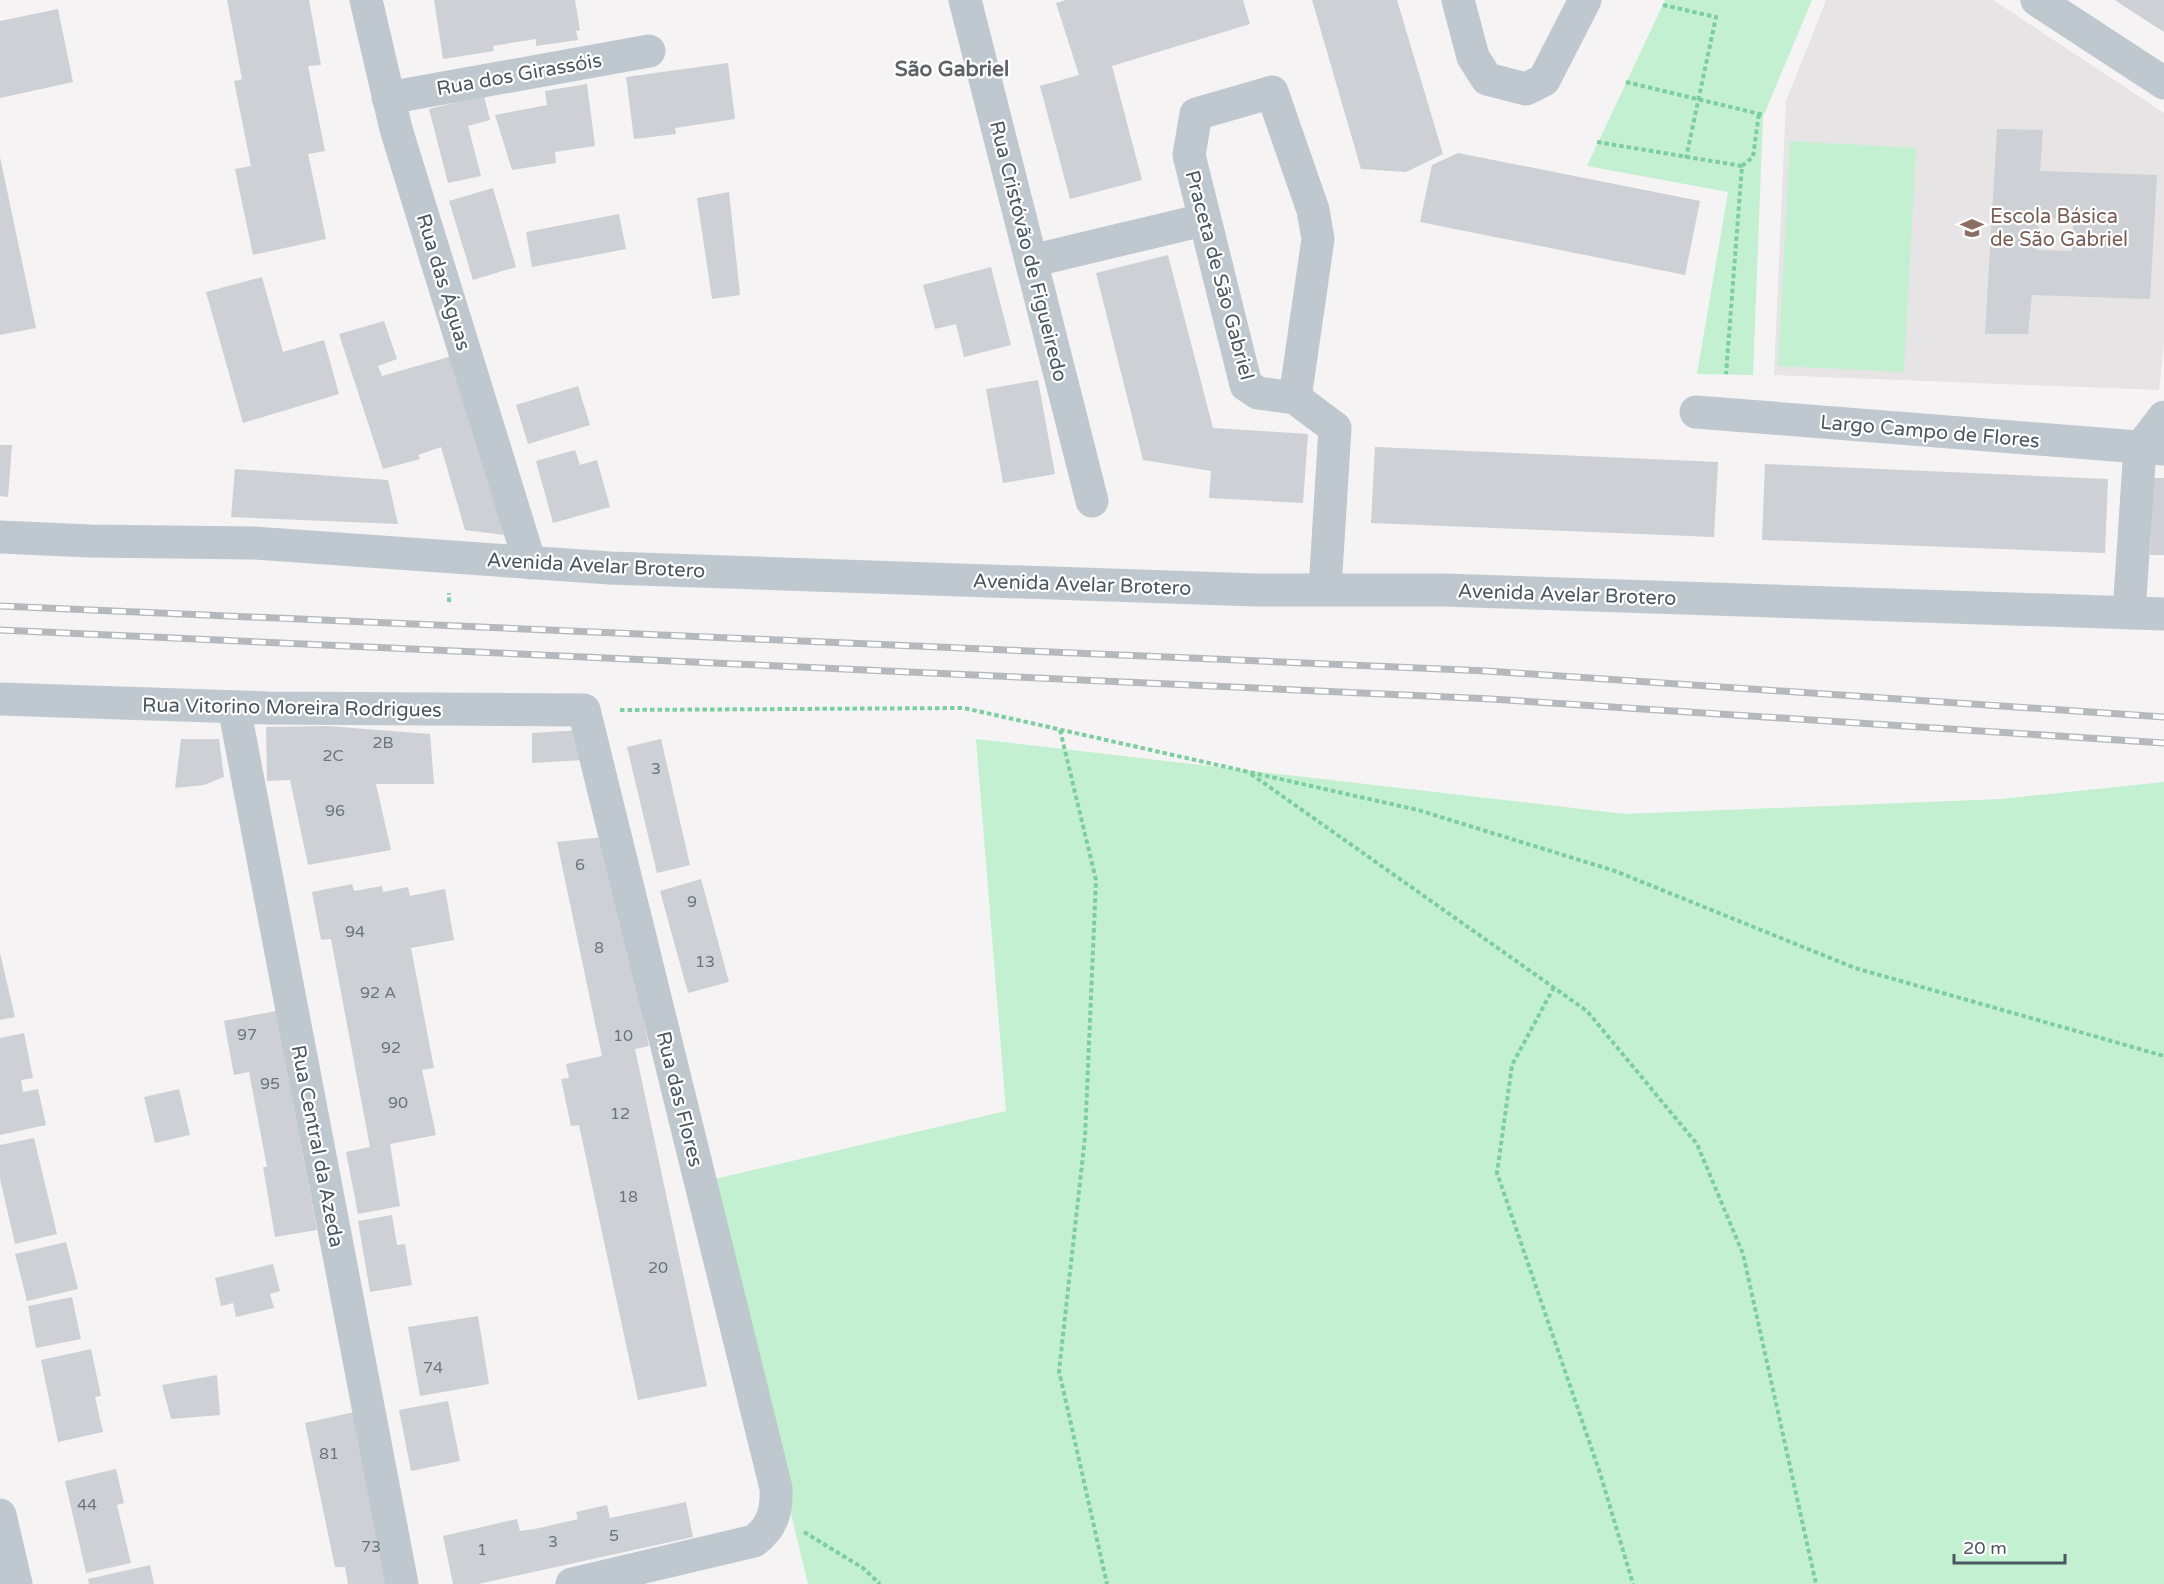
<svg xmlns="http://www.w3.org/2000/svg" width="2164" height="1584" font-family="'Varela Round',sans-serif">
	<rect width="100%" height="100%" fill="#f5f3f3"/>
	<!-- education -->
	<path fill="#e6e4e5" d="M1826 0H1993L2164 113V343L2159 390 1774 375 1786 101Z"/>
	<!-- green -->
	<path fill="#c4f0d2" d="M1665 0H1812L1763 117 1753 375 1697 374 1728 192 1587 166Z
		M1790 141 1916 148 1904 372 1778 366Z
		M976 739 1625 814 2001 799 2164 782V1584H808L710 1180 1006 1111Z"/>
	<!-- building -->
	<path fill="#cdd0d5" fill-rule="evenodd" d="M227 0H309L321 65 308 66 325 151 308 154 326 239 253 255 235 169 251 166 234 81 242 79Z
		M434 0H575L580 30 576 31 578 40 536 46V39L493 46 494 51 443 59Z
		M1066 0H1243L1250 24 1112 66 1142 180 1070 199 1040 86 1079 75 1056 3Z
		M1312 0H1397L1443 154 1406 172 1361 169Z
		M2115 0H2164V32L2119 3Z
		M58 9 73 82 0 98V21Z
		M728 63 735 119 675 128 676 134 634 139 626 77Z
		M587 84 595 146 555 152 556 163 512 170 495 115 547 105 545 91Z
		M484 96 490 120 468 126 481 176 448 183 429 109Z
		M1997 129 2043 130 2040 171 2157 175 2150 299 2032 295 2028 334H1985ZM2039 218 2073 219 2072 251 2037 250Z
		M1458 153 1700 201 1685 275 1420 222 1432 165Z
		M0 157 36 328 0 335Z
		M493 188 516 267 473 280 449 201Z
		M729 192 740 295 712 299 697 198Z
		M619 214 626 249 532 267 526 232Z
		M1168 255 1213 428 1308 434 1303 503 1209 498 1211 471 1143 460 1096 273Z
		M991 267 1011 345 964 357 956 324 935 329 923 285Z
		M262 277 283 352 324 340 339 394 243 423 206 292Z
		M384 321 397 359 378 366 382 376 459 354 504 535 465 530 441 447 418 455 420 459 383 469 339 334Z
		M1038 380 1055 474 1003 483 986 389Z
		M578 386 590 425 528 444 516 405Z
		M0 445H12L8 497 0 496Z
		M1375 447 1718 462 1714 537 1371 523Z
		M575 450 580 465 597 460 610 507 553 523 536 461Z
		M1765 464 2108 479 2105 553 1762 540Z
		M235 469 388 480 398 524 231 517Z
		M2153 478H2164V555H2150Z
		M327 726 430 734 434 784H376L391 850 308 865 290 780 267 781 266 727Z
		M581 730 585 760 532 763V733Z
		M181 739H219L224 777 204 785 175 788Z
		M661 739 690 865 657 873 627 747Z
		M603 837 617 887 649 1046 635 1049 707 1386 638 1400 579 1125 571 1126 561 1079 569 1078 566 1064 602 1056 557 842Z
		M701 879 729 982 688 993 660 891Z
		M352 884 354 891 382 886 383 892 408 887 410 896 445 889 454 940 411 948 434 1068 422 1070 436 1135 390 1144 400 1206 358 1214 346 1152 370 1147 331 939 321 940 312 892Z
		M0 953 15 1017 0 1020Z
		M276 1011 317 1230 275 1237 263 1167H267L249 1072 234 1075 224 1021Z
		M24 1033 33 1078 21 1080 23 1092 38 1089 46 1125 0 1135V1038Z
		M179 1089 190 1135 155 1143 144 1097Z
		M34 1138 57 1234 15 1244 0 1179V1145Z
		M392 1215 397 1245 405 1244 412 1285 370 1292 358 1221Z
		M66 1242 78 1289 27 1301 15 1254Z
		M273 1264 280 1291 270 1294 274 1308 236 1317 233 1303 221 1306 215 1278Z
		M72 1297 81 1339 36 1348 28 1306Z
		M478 1316 489 1384 420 1396 408 1327Z
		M91 1349 101 1396 95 1397 103 1432 58 1442 41 1360Z
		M217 1375 220 1415 171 1419 162 1385Z
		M448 1401 460 1461 411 1471 399 1410Z
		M359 1411 394 1584H348L345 1567H335L305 1423Z
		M116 1469 124 1503 117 1505 131 1563 86 1573 65 1481Z
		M686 1502 693 1537 478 1584H453L443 1536 517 1519 520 1531 535 1529 578 1519 576 1512 607 1505 610 1518Z
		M150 1565 154 1584H89L88 1579Z"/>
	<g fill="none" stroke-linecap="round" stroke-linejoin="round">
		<!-- path -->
		<path stroke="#7ccea0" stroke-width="4" stroke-dasharray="4.5 3" stroke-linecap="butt" d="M1663 5 1716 17 1686 158
			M1626 82 1764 115
			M1597 142 1742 166 1726 374
			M1742 166 1753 157 1759 113
			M449 602V593
			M620 710 964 708 1418 810 1615 871 1855 968 2164 1056
			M1060 730 1096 880 1085 1137 1059 1371 1107 1584
			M1251 774 1587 1011 1697 1144 1743 1254 1816 1584
			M1554 987 1512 1065 1497 1173 1600 1473 1633 1584
			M804 1532 863 1568 880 1584"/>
		<!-- minor -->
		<path stroke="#bec8ce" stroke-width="33" d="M366 0 396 129 530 563
			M965 0 1092 501
			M1458 0 1473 57 1487 79 1526 89 1544 80 1585 0
			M2037 0 2164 83
			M388 98 649 51
			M1031 261 1203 220
			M1295 398 1318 239 1313 210 1272 92 1196 114 1189 155 1246 385 1258 393 1295 398 1335 428 1325 589
			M1696 412 2164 449
			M0 537 90 541 253 543 610 568 1256 590H1443L2164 614
			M2129 613 2140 448 2164 417
			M0 699 269 708 584 710 776 1488C777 1510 773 1527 754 1541L572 1584
			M234 707 402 1584
			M0 1515 16 1584"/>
		<!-- rail casing -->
		<g stroke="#b5b8bc" stroke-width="7">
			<path id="rail" d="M0 606 1487 671 2164 717
				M0 630 1491 699 2164 743"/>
		</g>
		<!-- rail -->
		<use href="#rail" stroke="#fff" stroke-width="4.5" stroke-dasharray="14" stroke-linecap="butt"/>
	</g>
	<!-- icons -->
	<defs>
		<g id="school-bare" transform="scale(1.8)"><path d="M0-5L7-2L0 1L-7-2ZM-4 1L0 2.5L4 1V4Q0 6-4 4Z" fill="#8d6e63" stroke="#fff" stroke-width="2.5" paint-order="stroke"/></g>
	</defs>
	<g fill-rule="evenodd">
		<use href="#school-bare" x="1972" y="228"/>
	</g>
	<g text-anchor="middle" stroke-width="4.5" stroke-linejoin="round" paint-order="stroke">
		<!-- number labels -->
		<g font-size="16" fill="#6b757d">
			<text x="383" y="748">2B</text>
			<text x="333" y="761">2C</text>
			<text x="656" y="774">3</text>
			<text x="335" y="816">96</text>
			<text x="580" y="870">6</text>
			<text x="692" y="907">9</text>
			<text x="355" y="937">94</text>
			<text x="599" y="953">8</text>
			<text x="705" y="967">13</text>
			<text x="378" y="998">92 A</text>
			<text x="247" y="1040">97</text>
			<text x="623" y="1041">10</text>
			<text x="391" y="1053">92</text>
			<text x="270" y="1089">95</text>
			<text x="398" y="1108">90</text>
			<text x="620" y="1119">12</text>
			<text x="628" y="1202">18</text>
			<text x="658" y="1273">20</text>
			<text x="433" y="1373">74</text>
			<text x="329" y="1459">81</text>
			<text x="87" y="1510">44</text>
			<text x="614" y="1541">5</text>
			<text x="553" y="1547">3</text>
			<text x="371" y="1552">73</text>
			<text x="482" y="1555">1</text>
		</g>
		<!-- street labels -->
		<g font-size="20" fill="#4a5760" stroke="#fff">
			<text transform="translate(519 74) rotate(-10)" y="7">Rua dos Girassóis</text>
			<text transform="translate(1029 251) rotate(76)" y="7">Rua Cristóvão de Figueiredo</text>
			<text transform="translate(1220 275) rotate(75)" y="7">Praceta de São Gabriel</text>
			<text transform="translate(444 282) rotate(73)" y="7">Rua das Águas</text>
			<text transform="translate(1930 431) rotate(5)" y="7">Largo Campo de Flores</text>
			<text transform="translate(596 565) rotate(3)" y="7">Avenida Avelar Brotero</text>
			<text transform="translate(1082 584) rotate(2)" y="7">Avenida Avelar Brotero</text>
			<text transform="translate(1567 594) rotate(2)" y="7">Avenida Avelar Brotero</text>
			<text transform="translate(292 707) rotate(1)" y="7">Rua Vitorino Moreira Rodrigues</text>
			<text transform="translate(680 1099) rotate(76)" y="7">Rua das Flores</text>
			<text transform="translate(318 1146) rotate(79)" y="7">Rua Central da Azeda</text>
		</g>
		<!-- education labels -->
		<g font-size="20" fill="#785e54" stroke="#fff" text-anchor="start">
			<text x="1990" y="223">Escola Básica<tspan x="1990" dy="23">de São Gabriel</tspan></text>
		</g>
		<!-- neighbourhood labels -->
		<g font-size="21" font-weight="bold" fill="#5f6367" stroke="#fff">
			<text x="952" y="76">São Gabriel</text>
		</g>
	</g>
	<!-- scale -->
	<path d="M1954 1554v9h111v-9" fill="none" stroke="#4a5760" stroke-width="3"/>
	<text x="1963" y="1554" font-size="18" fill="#4a5760" stroke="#ffffff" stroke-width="4.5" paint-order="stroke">20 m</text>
</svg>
